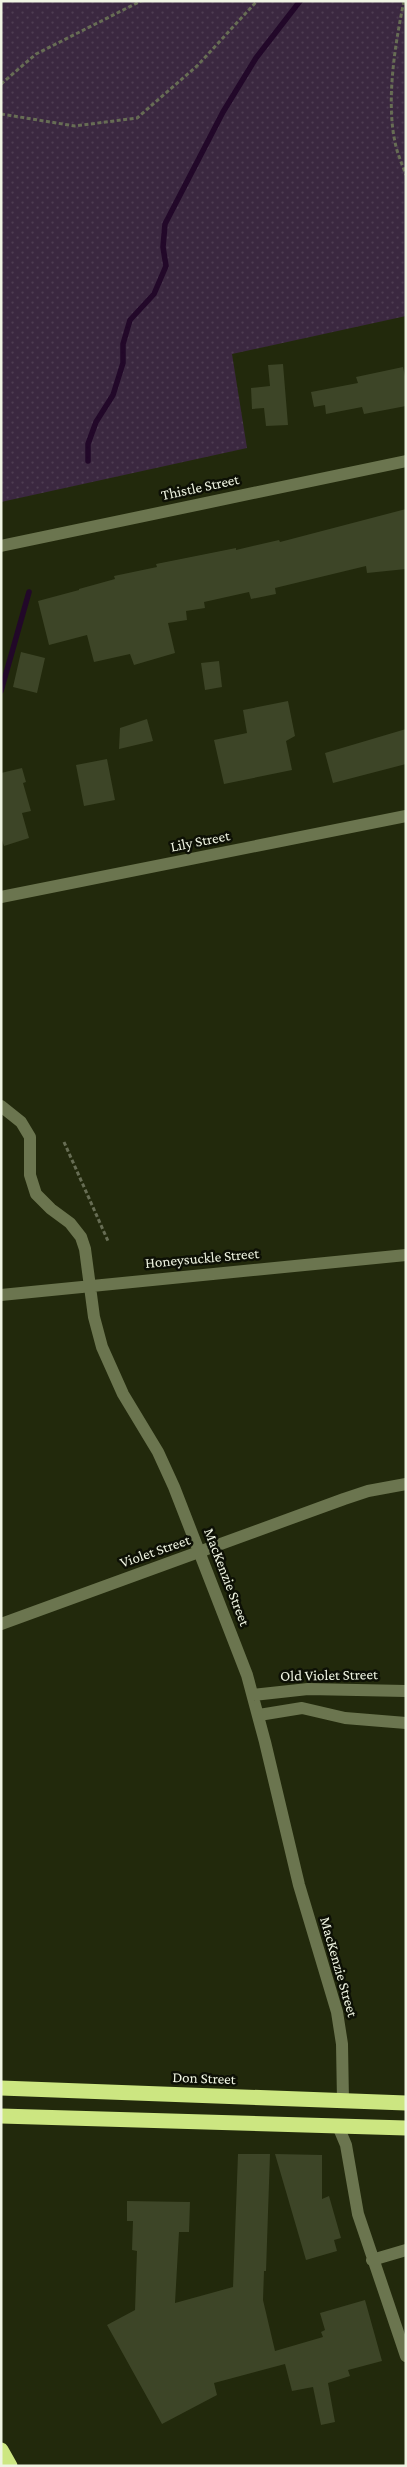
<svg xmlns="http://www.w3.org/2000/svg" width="407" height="2467" font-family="'Crimson Pro',serif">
	<defs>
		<pattern id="grass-dots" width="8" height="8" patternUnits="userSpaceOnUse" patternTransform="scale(1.25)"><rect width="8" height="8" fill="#3b2840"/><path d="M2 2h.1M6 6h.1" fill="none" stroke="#4e3d52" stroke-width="1.8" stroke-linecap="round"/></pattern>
	</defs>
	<rect width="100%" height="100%" fill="#22290c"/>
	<!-- grass -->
	<path fill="url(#grass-dots)" d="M1 1H406V316L232 354 247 448 1 502Z"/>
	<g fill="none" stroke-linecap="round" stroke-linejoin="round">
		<!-- stream -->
		<path stroke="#220829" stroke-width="5.5" d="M88 461V444L96 422 113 395 123 363V344L130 320 154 294 166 266 163 247 165 224 223 112 256 58 300 1
			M1 691 29 592"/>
	</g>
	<!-- building -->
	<path fill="#3d4527" d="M283 364 288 425 266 426 264 408 252 409 251 388 270 386 268 365Z
		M403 367 406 381V406L364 414 362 407 326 414 325 405 314 407 311 392 358 383 356 377Z
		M406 509V569L367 573 366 566 275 588 276 594 251 599 249 592 204 602 205 608 186 611 187 620 168 623 175 653 134 665 130 654 94 662 87 635 49 645 38 601 79 590V589L115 579 114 576 157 567 156 564 236 548V550L279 540 280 542Z
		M21 652 45 658 37 693 13 687Z
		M219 661 222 687 205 690 201 663Z
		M288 701 295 736 286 741 292 770 224 784 214 740 247 733 243 710Z
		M147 719 153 741 119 749 120 728Z
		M406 729V764L333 783 325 753Z
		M107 759 115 800 84 806 76 765Z
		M22 768 26 782 23 783 31 811 22 813 29 838 4 846 1 837V773Z
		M238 2154H270L266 2271H264L263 2300 275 2351 323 2337 321 2332 325 2330 320 2313 365 2300 382 2361 348 2370 350 2376 328 2383 335 2422 321 2425 313 2387 292 2391 285 2364 214 2383 217 2395 162 2424 107 2325 135 2310 137 2251 132 2250 133 2221H127V2201L190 2202 189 2232H179L175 2303 233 2287Z
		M275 2154 322 2155V2199L329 2196 341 2238 334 2240 337 2251 306 2260Z"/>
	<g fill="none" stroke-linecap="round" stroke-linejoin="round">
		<!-- path -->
		<path stroke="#676d54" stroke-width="3" stroke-dasharray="4 2.5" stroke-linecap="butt" d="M404 1C395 44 386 100 395 142 397 153 402 164 406 175
			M1 84 36 54 141 1
			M1 114 75 126 137 118 197 66 257 1
			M64 1142 108 1241"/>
		<!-- minor -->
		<path stroke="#6b754f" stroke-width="12" d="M1 546 406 461
			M1 897 406 816
			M1 1106 21 1122 30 1137V1175L36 1194 51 1209 70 1223 81 1237 85 1249 94 1317 102 1347 123 1394 158 1452 174 1487 247 1675 265 1742 299 1885 337 2012 342 2044 343 2101
			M1 1295 406 1255
			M1 1624 344 1499 368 1491 406 1484
			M253 1695 308 1689 406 1691
			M259 1715 302 1708 345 1718 406 1723
			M338 2126 346 2145 358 2214 406 2356
			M372 2260 406 2250"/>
		<!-- highway -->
		<path stroke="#cce681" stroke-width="15" d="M1 2088 406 2103
			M1 2116 406 2128
			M1 2450 10 2466"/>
	</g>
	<g text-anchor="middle" stroke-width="5" stroke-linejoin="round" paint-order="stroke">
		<!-- street labels -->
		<g font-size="15" fill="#eff4e2" stroke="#0d1005">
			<text transform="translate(200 487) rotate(-12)" y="5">Thistle Street</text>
			<text transform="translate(200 841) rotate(-11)" y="5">Lily Street</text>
			<text transform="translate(202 1258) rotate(-5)" y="5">Honeysuckle Street</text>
			<text transform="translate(155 1551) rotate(-19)" y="5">Violet Street</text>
			<text transform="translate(227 1577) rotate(69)" y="5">MacKenzie Street</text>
			<text transform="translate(329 1675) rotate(-1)" y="5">Old Violet Street</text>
			<text transform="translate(339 1967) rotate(74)" y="5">MacKenzie Street</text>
			<text transform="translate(204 2078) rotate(2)" y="5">Don Street</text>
		</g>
	</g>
	<!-- border -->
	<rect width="407" height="2467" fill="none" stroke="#eff4e2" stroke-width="5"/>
</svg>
